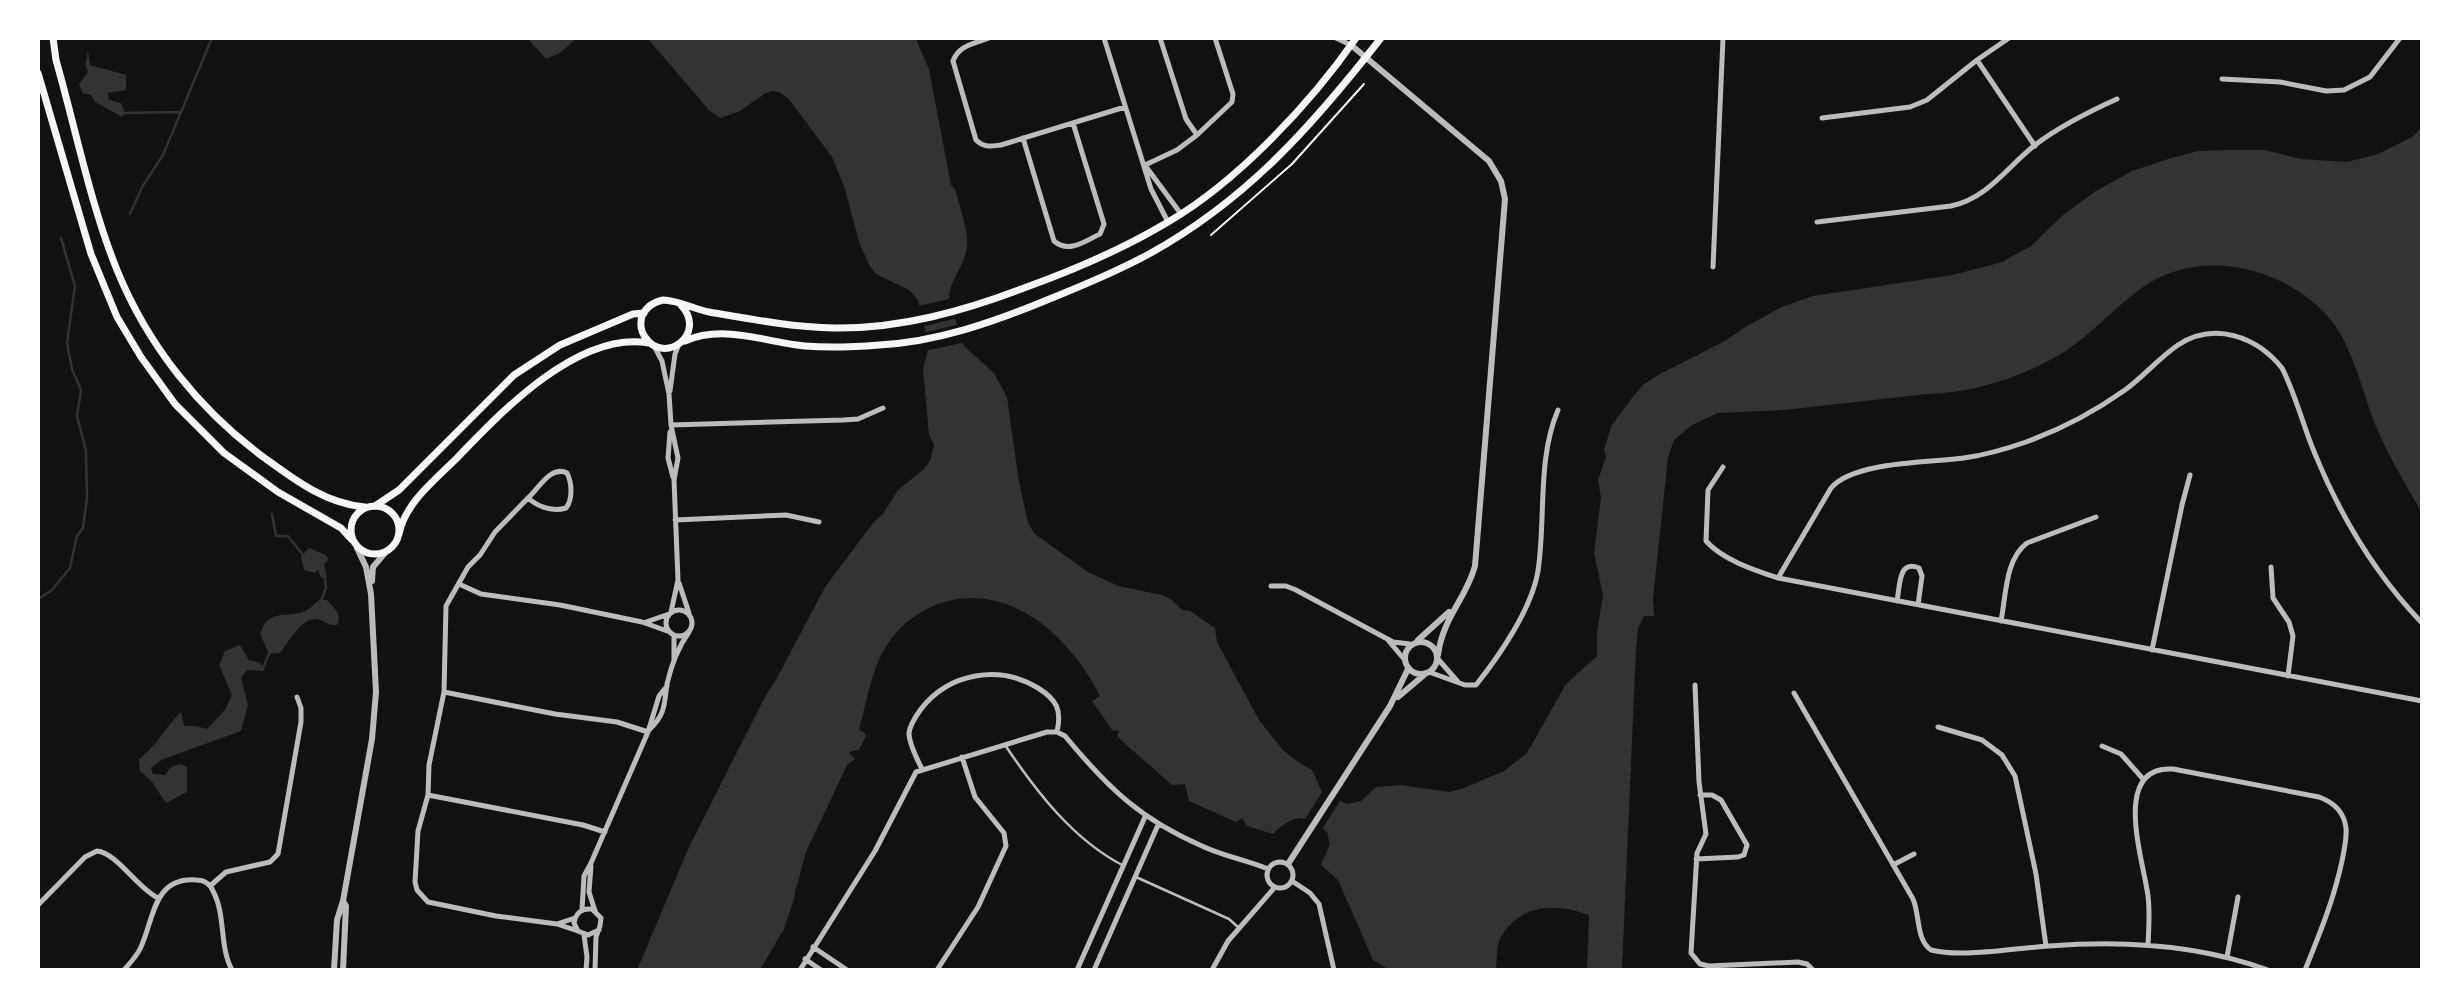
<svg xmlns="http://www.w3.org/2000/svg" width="2460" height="1008" font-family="Quicksand,sans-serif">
	<rect width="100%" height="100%" fill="#111"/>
	<!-- water -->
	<path fill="#333" d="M528 39H576L560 53 546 59Z
		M648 39H916L929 69 951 185 955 189C960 209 972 237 965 256 960 271 949 283 949 299L964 346 994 373 1007 397 1018 476 1028 523 1035 534 1088 572 1118 586 1162 595 1172 600 1182 610 1190 611 1215 628 1217 642 1259 720 1283 750 1298 762 1312 770 1322 792 1347 804 1361 801 1376 787 1401 785 1449 792 1464 788 1504 771 1527 753 1566 684 1597 656V632L1603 595 1594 553 1601 497 1598 480 1606 457 1604 449 1612 425 1632 398 1643 385 1658 375 1725 341 1747 326 1782 307 1813 296 1953 275 2002 262 2031 246 2063 215 2096 191 2132 171 2168 159 2198 151 2229 150H2264L2301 159 2347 162 2378 154 2412 137 2421 128V511C2406 485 2390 459 2378 431 2363 397 2354 347 2330 319 2287 268 2204 247 2146 285 2115 306 2091 336 2059 355 2019 378 1973 393 1927 394L1784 410 1718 413 1692 425 1674 440 1668 457 1653 598 1654 616H1644L1638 628 1636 650 1622 969H1587L1589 915C1556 903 1521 903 1501 937 1496 945 1497 960 1496 969H1388L1373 960 1338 880 1321 865 1330 844 1327 832C1304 813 1294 814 1273 834L1247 826 1242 818 1236 822 1189 801 1185 784 1172 785 1123 742 1117 736 1119 731 1112 730 1092 701 1100 696C1072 640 1014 584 948 601 925 607 905 620 891 639 871 666 868 699 859 730L864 732 866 736 859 750 851 751 849 753 855 759 847 765 806 852 795 892V896L784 929 761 968 637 970 689 847 766 695 776 680 825 587 873 523 883 514 898 490 924 469 930 461 934 445 929 434 923 369 929 346 918 300 909 290 876 274 870 266 860 245 844 186 832 157 788 98 779 92 772 91 764 94 740 111 720 118 709 110Z
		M88 51 90 65 126 75V90L108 93 109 100 121 103 125 113 122 117 95 102 91 95 82 93 79 84 88 72 85 65Z
		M309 548 326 555 328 560 324 564 327 578H321L318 569 315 573 304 570 301 557Z
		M319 600H327C333 607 343 615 337 625 328 626 324 620 316 619 302 617 287 644 280 653L269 654 260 634C269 607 286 619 305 611 310 609 315 603 319 600Z
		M240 645 249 660 260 663 265 671 247 670 241 678 248 705 241 731 161 760 151 768 153 774 165 775 171 767 181 764 187 767V792L166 803 152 782 140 771 139 759C159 744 164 728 181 712L184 726H196L207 729 225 710 232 695 219 665 225 651Z"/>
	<!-- pier -->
	<path fill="#111" d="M953 298 958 318 921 327 915 307Z
		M960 324 966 342 925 351 923 333Z
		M1324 789 1341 799 1321 831 1304 821Z"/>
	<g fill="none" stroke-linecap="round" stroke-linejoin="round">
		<!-- stream -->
		<path stroke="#333" stroke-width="2.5" d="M125 113 181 112
			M130 214 142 187 163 155 212 38
			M272 514 276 536H288L303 555
			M38 599 52 590 70 568 77 536 83 528 87 498 86 451 77 416 81 390 72 369 67 343 75 286 61 238
			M321 601 326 588 325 577
			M263 668 269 654"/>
		<!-- path -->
		<path stroke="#f5f5f5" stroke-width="2" d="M1211 235 1292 164 1364 84"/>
		<!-- service -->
		<path stroke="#bcbcbc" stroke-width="2.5" d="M1005 745C1036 791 1073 840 1124 866
			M1136 877 1229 919 1239 928"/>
		<!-- minor -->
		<path stroke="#bcbcbc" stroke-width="5" d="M989 38C974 44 959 45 953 61L976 140C984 148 991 146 1001 145L1125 107
			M1104 38 1151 189 1168 222
			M1160 38 1186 119 1197 135
			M1336 38 1351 45
			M1977 60 2035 146
			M2222 79 2280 82 2326 91 2344 90 2370 77 2400 38
			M1822 118 1910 107 1927 100 1977 60 2009 38
			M1023 138 1054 241C1069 254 1085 241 1100 234L1104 224 1073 123
			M1145 165 1177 150 1197 135 1232 102 1233 94 1215 38
			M1147 168 1181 214
			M1817 222 1951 206C1988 198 2007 167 2035 145 2060 126 2088 112 2117 99
			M1713 267 1723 38
			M654 346 662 361 669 394 671 425 678 458 674 480 678 580 671 612
			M670 391 675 354 679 344
			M671 425 843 420 858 419 883 408
			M670 432 668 458 673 477
			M1723 467 1708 490 1706 541C1723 560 1754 570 1778 578L2422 701
			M528 498C539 488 551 465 567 473 572 483 573 499 566 508 553 512 538 507 528 498L495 532 480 555 468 567 446 606 444 692 429 765 428 795 418 831 415 882 417 890 428 902 496 916 557 924 578 931
			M675 520 786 515 819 522
			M2271 567 2273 598 2289 622 2293 636 2288 676
			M1778 578 1831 488C1854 461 1929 463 1964 458 1985 455 2006 449 2026 442 2062 429 2094 412 2125 390 2144 376 2159 358 2178 345 2215 321 2257 337 2282 368 2296 395 2303 426 2315 454 2340 515 2376 575 2422 623
			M679 583 689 613
			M459 584 481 594 560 605 642 622 670 632
			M1271 586H1286L1296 590 1393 642 1410 644
			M1897 601C1900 587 1898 559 1919 568L1922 576 1918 605
			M666 623a13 13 0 1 1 26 0a13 13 0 1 1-26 0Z
			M2001 621C2006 597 2005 559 2027 543L2096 517
			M646 622 669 614
			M1388 640 1404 659
			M2152 650 2182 505 2190 475
			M1438 659 1458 682
			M674 660V635
			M1429 672 1465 685H1476C1500 655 1532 608 1538 571 1546 518 1537 459 1558 410
			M1695 685 1699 782 1706 834 1697 853 1691 953 1700 964 1709 966 1798 962 1807 964 1813 970
			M444 692 555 714 617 722 648 732
			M1794 693 1913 899C1920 915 1916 940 1931 950 1962 958 2016 948 2049 946 2123 940 2197 944 2268 970
			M1938 727 1982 740 2002 755 2015 776 2036 874 2046 946
			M650 729C666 713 664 704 667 684 671 666 679 646 689 632
			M2102 746 2121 754 2144 780
			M922 769C917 759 909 744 909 733 910 724 916 716 921 709 949 673 999 664 1038 688 1057 700 1062 710 1057 732
			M428 795 583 825 605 832
			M1696 859 1738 857 1744 855 1747 845 1721 800 1712 795H1700
			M1267 875a13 13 0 1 1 26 0a13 13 0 1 1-26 0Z
			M1893 865 1914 854
			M591 866 589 892 595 911
			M1292 881 1310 893 1319 904 1334 970
			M210 886 226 872 270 862 278 854 301 722V708L297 697
			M38 905 85 857 97 851C117 853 138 889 158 898
			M582 910 584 876 591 863 648 732 659 696 667 686
			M557 924 575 918
			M584 935 587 957 586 970
			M2148 944C2149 928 2150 912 2148 896 2144 862 2110 765 2173 769L2319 797C2333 802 2344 812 2346 828 2347 839 2344 850 2342 861 2334 899 2320 933 2305 970
			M813 947 847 970
			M2227 957 2238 897
			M805 959 821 970
			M124 970C130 963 136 957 140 949 154 921 152 877 196 880 204 880 210 884 213 891 226 915 219 946 232 970
			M595 970 596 937 600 926 601 918 592 909C581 908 576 913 574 923L578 931 588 935 599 930
			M800 970 875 851 916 772 1047 732H1057L1065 736C1108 788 1140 819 1202 846 1223 856 1246 860 1268 869
			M937 970 978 907 1006 846 1004 833 975 797 962 757
			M1077 970 1145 817
			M1094 970 1158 825
			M1212 970 1228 941 1275 887"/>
		<!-- tertiary -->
		<path stroke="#bcbcbc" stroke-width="6" d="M1351 45 1489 161 1501 181 1505 199 1475 566C1466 599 1443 617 1438 655
			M372 581 373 567 385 553
			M1418 640 1449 612
			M1405 658a16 16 0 1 1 32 0a16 16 0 1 1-32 0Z
			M1398 697 1424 675
			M1288 864 1390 706 1408 669
			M343 901 346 906 343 970
			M334 970 337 920 343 901 372 739 376 692 371 594 366 567 357 548"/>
		<!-- secondary -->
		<path stroke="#f5f5f5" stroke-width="7" d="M53 38 56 60C76 130 90 203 117 270 148 346 200 411 266 459 296 481 327 504 365 507
			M38 73 91 254 117 317 141 357 175 404 224 453 278 492 341 528 352 540
			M681 305C708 334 664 366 645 337 641 331 640 323 642 316 646 307 653 302 663 300 677 300 694 309 709 312 750 319 792 327 834 328 900 329 964 311 1024 288 1074 270 1123 249 1168 222 1237 182 1311 103 1356 38
			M685 341C723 324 765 342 805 346 829 348 854 347 879 345 937 342 994 322 1047 300 1082 286 1116 272 1149 254 1247 200 1313 125 1381 38
			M351 530a24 24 0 1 1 48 0a24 24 0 1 1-48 0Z
			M375 506 399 490 514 375 560 345 633 314 644 313
			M399 534C405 503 435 480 457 458 501 412 579 330 649 343"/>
	</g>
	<!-- border -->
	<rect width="2460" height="1008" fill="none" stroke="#ffffff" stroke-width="80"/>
</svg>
